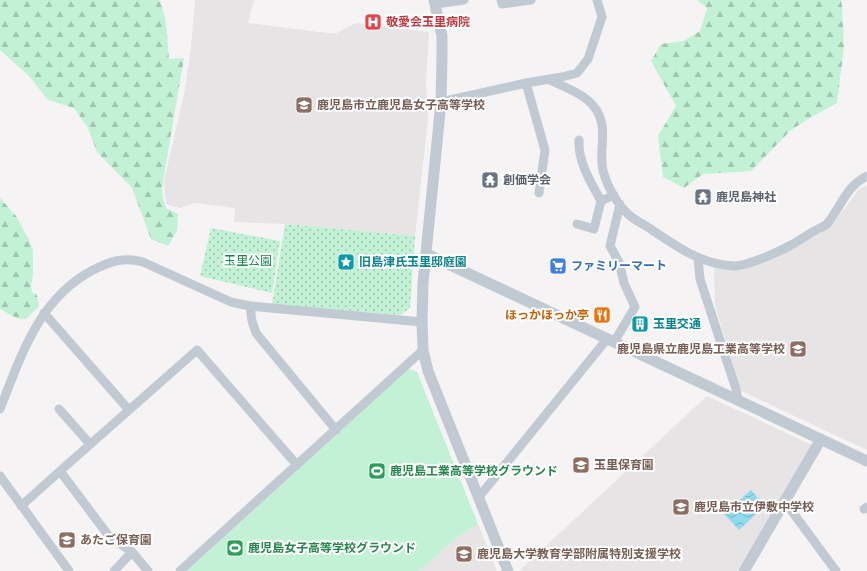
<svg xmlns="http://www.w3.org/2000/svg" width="867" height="571" font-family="'Varela Round','Noto Sans JP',sans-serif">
	<defs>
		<pattern id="forest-firs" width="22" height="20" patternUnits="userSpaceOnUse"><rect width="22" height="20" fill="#c3f1d5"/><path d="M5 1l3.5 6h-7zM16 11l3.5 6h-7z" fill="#a0c6b0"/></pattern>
		<pattern id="park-dots" width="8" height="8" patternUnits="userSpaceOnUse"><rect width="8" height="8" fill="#c3f1d5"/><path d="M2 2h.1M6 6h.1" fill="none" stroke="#a0c6b0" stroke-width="1.8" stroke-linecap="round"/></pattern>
		<pattern id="water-waves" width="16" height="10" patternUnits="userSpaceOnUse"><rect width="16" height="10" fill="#90daee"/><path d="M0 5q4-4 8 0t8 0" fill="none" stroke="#78b4c4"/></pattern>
	</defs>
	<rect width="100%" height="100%" fill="#f5f3f3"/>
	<!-- education -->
	<path fill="#e6e4e5" d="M195 0H254L248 23 335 34 356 23 429 32 426 83 428 119 415 236 285 224 234 222 235 208 195 203 180 208 166 204 164 181 185 90 191 47Z
		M867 186V450L741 391 715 306 714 268 740 270 755 265 830 228 860 188Z
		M707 396 812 445 737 571H519Z
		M478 524 497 571H419L456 538Z"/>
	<!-- grass -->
	<path fill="#c3f1d5" d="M407 368 417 372 478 524 456 538 419 571H187L355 418Z"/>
	<!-- forest -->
	<path fill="url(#forest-firs)" d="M0 0H159C168 18 167 39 169 59L184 58 162 187 163 198 166 208 178 214 177 231 168 246 151 239 132 188 97 152 88 128 74 108 48 100 29 76 0 50Z
		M697 0H841L842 6 844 47 837 103 813 116 791 130 751 171 703 174 684 188 663 177 658 136 676 106 651 61 661 44 684 41 700 31 707 8Z
		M0 198 16 216 28 238 33 250V275L31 286 32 292 37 295 39 306 26 319H18L0 309Z"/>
	<!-- park -->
	<path fill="url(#park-dots)" d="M285 224 415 236 410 308 400 315 272 304Z
		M211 228 280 241 272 293 200 276Z"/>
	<!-- water -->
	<path fill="url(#water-waves)" d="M751 490 765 506 739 530 724 514Z"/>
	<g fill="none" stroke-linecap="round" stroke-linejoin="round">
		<!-- minor -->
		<path stroke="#c1cad2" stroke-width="9" d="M501 0 502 4 531 0
			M435 4 464 0
			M550 80C566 88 588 95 597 111 609 131 597 154 604 174 608 188 618 205 629 215 636 221 645 225 652 230 677 247 703 265 734 266 747 266 779 252 791 245 801 240 809 233 820 228 822 227 825 226 827 224 842 206 845 187 867 176
			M526 83 545 150 539 193
			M441 102 526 83 562 77 577 73 588 59 602 17 597 0
			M579 140C578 163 591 182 601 201L614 195
			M577 224 594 229 601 201
			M698 258 700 279 736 389 738 401
			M250 306 252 321 256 333 336 430
			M44 313 129 410
			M614 342 635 307 624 283 619 262 610 246 620 204
			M0 409C21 356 39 298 93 270 111 261 123 257 143 262L231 302 250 306 422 322
			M59 409 90 444
			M0 476 69 571
			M478 498 607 339
			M785 502 836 571
			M21 506 60 471
			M864 509 867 507
			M114 571 132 552
			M148 571 132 552 108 535 60 471 197 350 297 465
			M180 571 423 350"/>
		<!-- tertiary -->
		<path stroke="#c1cad2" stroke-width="11" d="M434 0 442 36V56L441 102 423 283 422 322 423 350 428 371 508 571
			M427 254 867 461
			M744 571 821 439"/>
	</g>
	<!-- icons -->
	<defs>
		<g id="hospital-square" transform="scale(0.9)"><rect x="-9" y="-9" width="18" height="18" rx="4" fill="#e0444e" stroke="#fff"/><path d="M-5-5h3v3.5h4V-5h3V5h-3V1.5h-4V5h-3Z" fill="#fff"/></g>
		<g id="school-square" transform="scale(0.9)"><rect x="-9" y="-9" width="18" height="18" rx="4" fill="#8d6e63" stroke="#fff"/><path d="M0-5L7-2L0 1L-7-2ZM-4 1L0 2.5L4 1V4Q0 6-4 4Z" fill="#fff"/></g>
		<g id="temple-square" transform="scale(0.9)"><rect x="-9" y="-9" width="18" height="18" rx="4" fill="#6b7280" stroke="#fff"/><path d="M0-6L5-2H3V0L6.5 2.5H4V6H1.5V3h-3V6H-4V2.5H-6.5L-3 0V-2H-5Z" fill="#fff"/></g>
		<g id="sight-square" transform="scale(0.9)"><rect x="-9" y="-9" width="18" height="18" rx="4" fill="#0f9aa8" stroke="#fff"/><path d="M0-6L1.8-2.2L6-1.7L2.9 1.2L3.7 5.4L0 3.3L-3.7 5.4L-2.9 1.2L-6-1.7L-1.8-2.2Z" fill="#fff"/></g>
		<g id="supermarket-square" transform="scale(0.9)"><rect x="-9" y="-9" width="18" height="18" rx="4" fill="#3f7fe0" stroke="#fff"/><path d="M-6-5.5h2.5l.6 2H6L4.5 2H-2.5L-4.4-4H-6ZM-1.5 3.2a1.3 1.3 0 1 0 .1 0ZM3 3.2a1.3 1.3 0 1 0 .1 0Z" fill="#fff"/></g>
		<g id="restaurant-square" transform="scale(0.9)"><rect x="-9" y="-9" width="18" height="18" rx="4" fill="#e8710a" stroke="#fff"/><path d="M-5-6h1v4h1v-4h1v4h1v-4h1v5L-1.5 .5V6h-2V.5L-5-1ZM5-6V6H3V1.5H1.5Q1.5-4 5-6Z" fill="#fff"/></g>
		<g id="building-square" transform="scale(0.9)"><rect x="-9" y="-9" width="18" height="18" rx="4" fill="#0f9aa8" stroke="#fff"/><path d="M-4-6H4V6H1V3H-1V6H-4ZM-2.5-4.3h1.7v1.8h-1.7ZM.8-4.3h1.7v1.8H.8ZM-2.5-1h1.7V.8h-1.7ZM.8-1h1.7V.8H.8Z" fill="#fff"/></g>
		<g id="stadium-square" transform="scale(0.9)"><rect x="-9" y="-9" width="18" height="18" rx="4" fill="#2e9e5b" stroke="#fff"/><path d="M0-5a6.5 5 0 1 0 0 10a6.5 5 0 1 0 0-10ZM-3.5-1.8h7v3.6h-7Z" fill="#fff"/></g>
	</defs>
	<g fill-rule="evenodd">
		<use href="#hospital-square" x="373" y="22"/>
		<use href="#school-square" x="304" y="105"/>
		<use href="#temple-square" x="490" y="180"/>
		<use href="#temple-square" x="703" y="197"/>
		<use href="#sight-square" x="346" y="262"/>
		<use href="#supermarket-square" x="558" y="266"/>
		<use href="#restaurant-square" x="602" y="315"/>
		<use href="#building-square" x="640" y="324"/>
		<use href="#school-square" x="798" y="349"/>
		<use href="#school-square" x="581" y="465"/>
		<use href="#stadium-square" x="377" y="471"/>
		<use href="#school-square" x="681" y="507"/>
		<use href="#school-square" x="67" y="540"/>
		<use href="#stadium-square" x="235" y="548"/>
		<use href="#school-square" x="464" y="554"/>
	</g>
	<g text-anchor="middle" stroke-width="4" stroke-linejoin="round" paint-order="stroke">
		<!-- health labels -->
		<g font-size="12" font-weight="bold" fill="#be3a42" stroke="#fff" text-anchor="start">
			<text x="386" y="26">敬愛会玉里病院</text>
		</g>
		<!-- education labels -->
		<g font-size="12" font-weight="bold" fill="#785e54" stroke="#fff" text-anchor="start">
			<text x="317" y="109">鹿児島市立鹿児島女子高等学校</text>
			<text x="785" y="353" text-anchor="end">鹿児島県立鹿児島工業高等学校</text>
			<text x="594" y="469">玉里保育園</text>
			<text x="694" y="511">鹿児島市立伊敷中学校</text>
			<text x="80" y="544">あたご保育園</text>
			<text x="477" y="558">鹿児島大学教育学部附属特別支援学校</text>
		</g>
		<!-- worship labels -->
		<g font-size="12" font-weight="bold" fill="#5b616d" stroke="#fff" text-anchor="start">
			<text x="503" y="184">創価学会</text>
			<text x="716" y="201">鹿児島神社</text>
		</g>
		<!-- park labels -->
		<g font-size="12" fill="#17864f" stroke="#fff">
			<text x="248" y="265">玉里公園</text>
		</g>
		<!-- culture labels -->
		<g font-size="12" font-weight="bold" fill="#0d838f" stroke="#fff" text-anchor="start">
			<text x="359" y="266">旧島津氏玉里邸庭園</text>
			<text x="653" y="328">玉里交通</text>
		</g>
		<!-- shop labels -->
		<g font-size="12" font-weight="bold" fill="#366cbe" stroke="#fff" text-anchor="start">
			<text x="571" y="270">ファミリーマート</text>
		</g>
		<!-- food labels -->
		<g font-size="12" font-weight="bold" fill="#c56008" stroke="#fff" text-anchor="end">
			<text x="589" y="319">ほっかほっか亭</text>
		</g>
		<!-- leisure labels -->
		<g font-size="12" font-weight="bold" fill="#27864d" stroke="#fff" text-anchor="start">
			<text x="390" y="475">鹿児島工業高等学校グラウンド</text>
			<text x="248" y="552">鹿児島女子高等学校グラウンド</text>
		</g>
	</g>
</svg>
